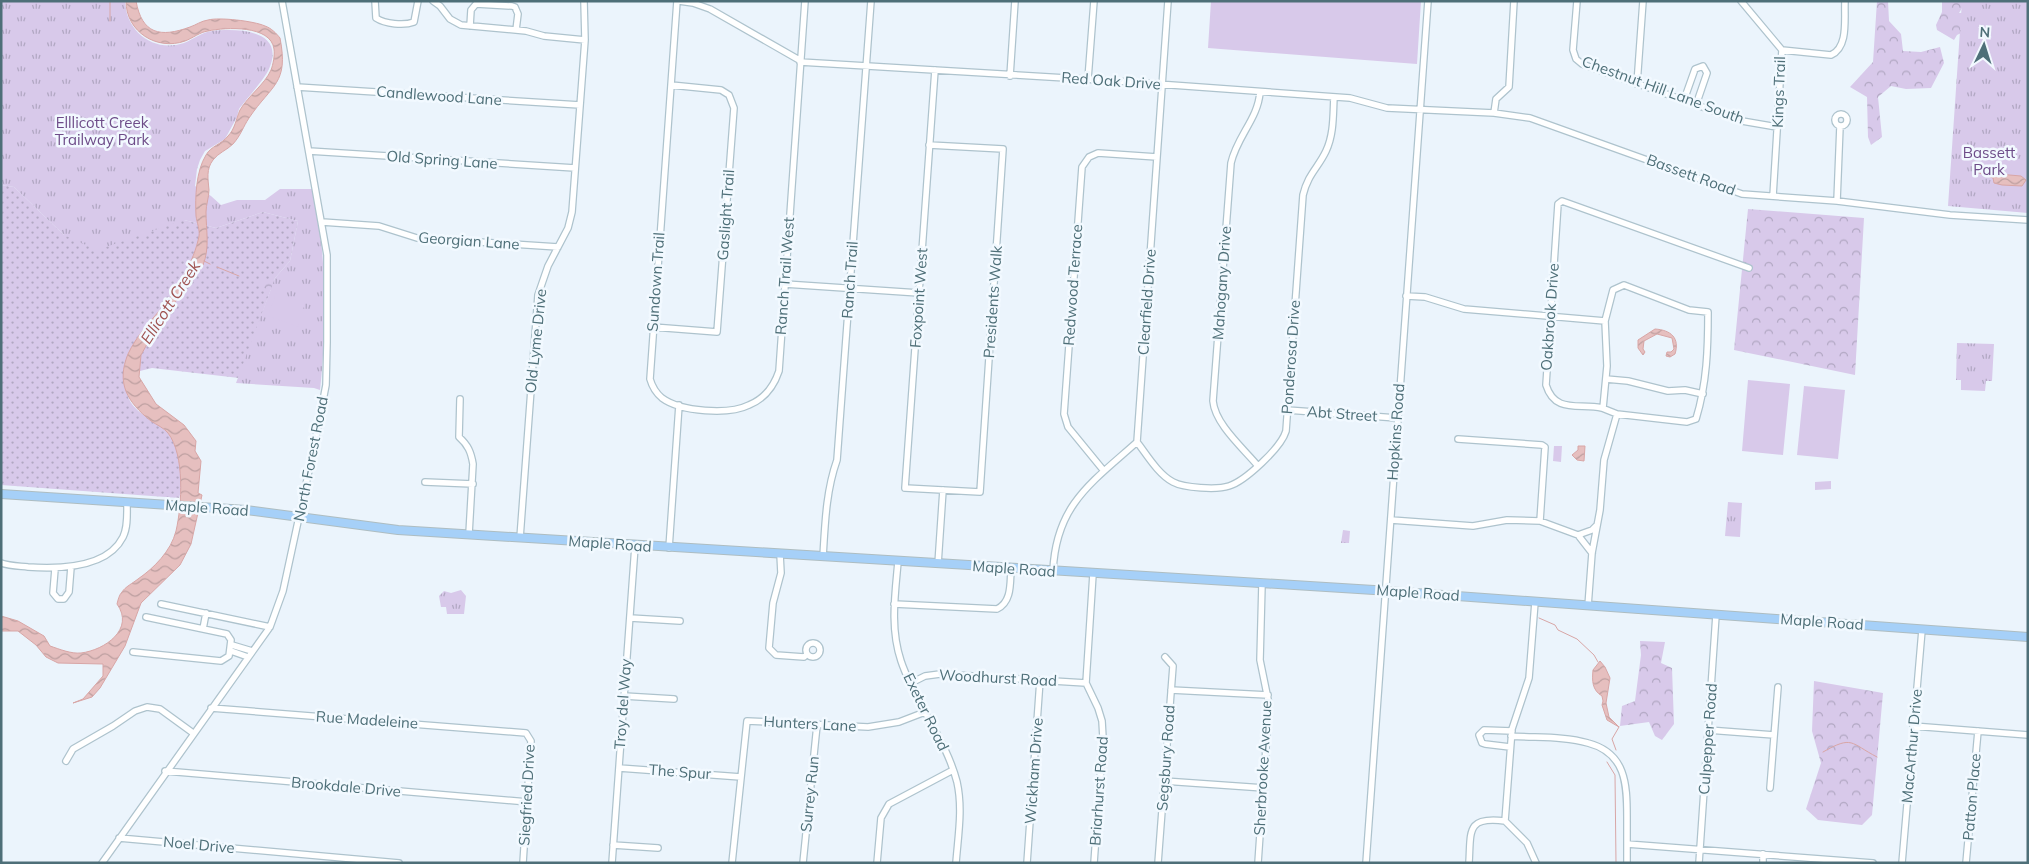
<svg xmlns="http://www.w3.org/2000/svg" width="2029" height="864" font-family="Mulish,sans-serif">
	<defs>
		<pattern id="grass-dots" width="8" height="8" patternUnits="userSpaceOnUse" patternTransform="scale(1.25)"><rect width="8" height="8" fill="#d8c9ea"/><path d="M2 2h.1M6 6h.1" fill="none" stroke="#b1a7c2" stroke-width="1.8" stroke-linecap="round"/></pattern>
		<pattern id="forest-crowns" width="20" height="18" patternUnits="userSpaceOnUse" patternTransform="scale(1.25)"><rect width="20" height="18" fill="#d8c9ea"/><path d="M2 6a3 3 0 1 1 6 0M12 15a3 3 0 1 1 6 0" fill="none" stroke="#b1a7c2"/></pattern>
		<pattern id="park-tufts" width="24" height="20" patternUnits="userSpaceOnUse" patternTransform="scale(1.25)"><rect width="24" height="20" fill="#d8c9ea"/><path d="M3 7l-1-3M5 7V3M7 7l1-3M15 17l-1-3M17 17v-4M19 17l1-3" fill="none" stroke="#b1a7c2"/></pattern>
		<pattern id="water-waves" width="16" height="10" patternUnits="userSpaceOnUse" patternTransform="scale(1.25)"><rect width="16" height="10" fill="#e6bfbf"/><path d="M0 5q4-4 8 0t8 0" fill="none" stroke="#bd9fa0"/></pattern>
	</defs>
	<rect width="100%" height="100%" fill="#ebf4fc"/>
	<!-- grass -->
	<path fill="url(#grass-dots)" d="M80 7 184 220 216 228 263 212 298 221 290 261 275 278 239 378 152 368 124 375C126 383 126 394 130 401 137 414 157 422 166 431 179 443 185 482 179 498L1 485V185L14 187 64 235Z"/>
	<!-- forest -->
	<path fill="url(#forest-crowns)" d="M1877 1H1888L1889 21 1901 34 1903 51 1921 52 1940 47 1944 63 1931 88 1906 89 1891 86 1878 97 1882 137 1871 145 1868 137 1867 97 1850 87 1873 62Z
		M1942 1H1978L1962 8 1959 13H1965L1963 32 1957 35 1954 40 1937 30 1936 25 1942 12Z
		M1748 209 1864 218 1855 375 1734 350Z
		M259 280 274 281 306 301 261 287 256 284V281Z
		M1640 641 1665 642 1661 663 1672 668 1674 724 1662 740 1655 736 1649 722 1620 726 1622 706 1635 701 1641 655Z
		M1814 681 1883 693 1872 815 1862 825 1818 820 1806 809 1821 763 1812 731Z"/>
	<!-- park -->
	<path fill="url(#park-tufts)" d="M1 1H125C126 32 154 53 184 43 194 39 202 32 212 31 239 28 286 30 269 69 264 80 247 98 239 109L237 117 225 139 205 151 200 160 197 169 195 186 211 196 221 205 237 200H265L280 189H312C316 209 320 230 322 250 326 295 325 346 320 390L314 388 236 383 275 278 290 261 298 221 263 212 216 228 184 220 97 250 64 235 14 187 1 185Z
		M1962 1H2028V213L1948 206Z
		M1957 343 1994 344 1992 381H1986L1985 391 1961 390V380H1956Z
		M1728 502 1742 503 1740 537 1725 536Z
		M1343 530 1350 531 1349 543H1341Z
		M461 590 466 596 464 614H447L446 607H441L439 596 444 591 451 593Z"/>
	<!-- pitch -->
	<path fill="#d8c9ea" d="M1211 1H1421L1417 64 1208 48Z
		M276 293 305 303 298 327 268 316Z
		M1748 380 1790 384 1783 455 1742 451Z
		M1804 386 1845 390 1838 459 1797 455Z
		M1554 446H1562L1561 462 1553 461Z
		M1831 481V489L1815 490V482Z"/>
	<!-- water -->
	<path fill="url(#water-waves)" stroke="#d8a6a6" d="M126 1H136C142 34 160 38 190 27 196 25 201 21 208 20 219 17 254 21 265 26 271 28 276 33 280 38 289 84 272 84 249 118 243 127 241 135 233 144 227 150 218 153 213 160 206 169 208 179 209 190 209 197 206 205 206 212 206 230 210 248 203 265L167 313 162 317 141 355 139 377 156 404 184 425 196 441 195 451 201 461 198 493 202 495 191 544 180 565 141 603 125 646 100 688 92 697 73 703 83 699 103 676V664L58 663 46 657 36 645 18 631H1V616L18 621 44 636 50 646C59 649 71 654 81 653 105 650 135 629 117 604 118 600 119 595 122 592 125 587 133 583 138 579 154 568 171 551 176 531 182 505 185 455 168 433 164 428 157 425 151 421 127 402 116 383 128 354 136 337 148 324 160 310 177 290 194 262 199 236 200 230 197 223 196 216 195 197 196 171 206 155 211 146 222 144 228 136 235 129 236 119 240 110 248 96 265 84 271 70 273 65 275 55 274 49 271 25 226 27 208 31 200 32 193 38 185 41 157 51 126 32 126 1Z
		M1998 174 2021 176 2026 180 2022 186 2002 185 1994 183 1993 178Z
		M1655 329C1671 330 1680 338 1675 354L1670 357 1666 356 1667 352H1671L1674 349 1672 338 1657 334 1644 341 1643 349 1645 352 1643 355 1638 348V340Z
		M1578 446H1585L1584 461 1577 460 1572 455 1578 450Z
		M1600 661 1605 667 1610 678 1606 703 1609 717 1619 727 1607 720 1602 705 1603 701 1602 696C1592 690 1592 681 1593 670Z"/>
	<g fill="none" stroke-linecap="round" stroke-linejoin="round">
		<!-- stream -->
		<path stroke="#d8a6a6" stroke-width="1" d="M110 21V1
			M1974 171 1993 178
			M204 261 210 264
			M217 267 239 276
			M1539 618 1555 625 1558 630 1577 639 1594 655 1598 662
			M1616 750 1612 739 1619 727
			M1823 752C1853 735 1850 743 1877 757
			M1607 762 1615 775 1616 863"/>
		<!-- minor casing -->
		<g stroke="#aec3cd" stroke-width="8">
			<path id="minor" d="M375 1 376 18C385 24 404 26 414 22L418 1
				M433 1 440 6 450 19 461 25 526 31 544 36 585 40
				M677 1 650 379C652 386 656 393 662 398 681 412 729 415 749 405 764 399 774 386 779 371L805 1
				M679 1 693 3 710 9 801 61
				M1577 1 1573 50 1576 59 1582 64 1742 121 1777 127
				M1741 1 1782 50
				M470 26 471 10 476 4 512 6 515 7 518 14 516 30
				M1782 50 1831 55C1849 47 1844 18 1845 1
				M800 62 1116 81 1350 98 1387 108 1494 113 1530 118 1742 194 1837 201 1950 215 2028 220
				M1010 76 1015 1
				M1088 79 1094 1
				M1637 84 1643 1
				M297 87 580 105
				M1684 100 1695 69 1703 66 1707 73 1696 105
				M1494 113 1496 99 1509 87 1514 1
				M1835 120a6 6 0 1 1 12 0a6 6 0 1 1-12 0Z
				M929 145 1003 149 980 492 905 488 935 70
				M309 151 575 168
				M1773 196 1782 50
				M1837 201 1840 126
				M322 222 379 226 417 238 558 247
				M785 284 919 293
				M1406 296 1425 297 1464 309 1605 321
				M653 327 717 332 734 108 729 95 721 90 671 85
				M1606 379 1628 381 1668 391 1685 390 1703 394
				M460 399 459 437C468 445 471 452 473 464L469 534
				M1603 408 1607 366 1605 321 1613 290 1624 285 1689 310 1708 312C1708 348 1707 383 1696 419L1687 422 1617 414
				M1287 410 1397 418
				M1458 439 1542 445 1545 447 1540 521
				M1137 442C1147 455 1158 474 1173 482 1184 488 1217 490 1229 486 1245 481 1281 448 1286 431L1303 195C1308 174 1318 168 1326 151 1334 134 1333 115 1334 97
				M1258 466C1243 448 1215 424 1213 401L1231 163C1237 136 1258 119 1260 92
				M1104 471 1068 427 1064 414 1082 167 1089 157 1098 153 1157 157
				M425 482 473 484
				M1391 520 1473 526 1507 520 1540 521 1578 535 1592 553
				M1578 535 1592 530 1596 526
				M520 538 538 295 548 266 568 228 572 212 585 40 584 1
				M669 548 679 405
				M780 554 781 573 773 603 769 648 776 655 804 657 807 654
				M823 557C825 524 826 491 837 460L871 1
				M898 562C895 595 890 628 901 661 915 703 946 739 957 782 963 809 958 836 956 863
				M1 563C10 566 19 566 28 567 58 569 107 569 123 537 128 527 127 514 127 503
				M938 564 943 490
				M55 569 53 593 58 599H64L69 592 71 567
				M1053 571C1056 505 1091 483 1137 442L1168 1
				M1093 574 1086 683 1098 708 1102 721 1103 738 1094 863
				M161 604 270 627
				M894 604 997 609C1012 602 1010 583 1011 569
				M1588 606 1592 553 1600 510 1604 460 1617 414C1612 412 1607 410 1602 408 1579 403 1555 414 1546 385L1558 204 1562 201 1749 268
				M630 618 680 621
				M203 629 206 613
				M806 650a7 7 0 1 1 14 0a7 7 0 1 1-14 0Z
				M232 645 252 651
				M231 651 248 657
				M133 652 221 661 229 656 231 640 227 634 146 617
				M911 683 925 676 940 674 1086 683
				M1171 690 1268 695
				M624 696 674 699
				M211 708 526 733 531 741 523 863
				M1913 726 2028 735
				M1708 730 1774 735
				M1511 736C1536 738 1564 736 1588 743 1626 753 1627 784 1627 817 1627 832 1627 847 1627 863
				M1510 747 1485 744 1482 743 1479 735 1484 730 1512 731
				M66 761 73 749 113 726 135 711 147 707 160 709 193 733
				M619 768 741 777
				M165 771 528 802
				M1164 781 1264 788
				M1770 788 1778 687
				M1505 821 1512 729 1529 678 1535 602
				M1505 821 1527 843 1536 863
				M119 838 399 863
				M1627 844 1873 863
				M613 845 658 848
				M102 863 270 627 283 591 313 452 326 385 327 342V255L282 1
				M612 863 635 546
				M732 863 747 721 868 727 899 722 925 712
				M803 863 817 725
				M877 863 881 818 889 804 953 770
				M1027 863 1040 680
				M1158 863 1173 666 1165 657
				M1258 863 1269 704 1260 660 1262 584
				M1366 863 1428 1
				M1469 863C1471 831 1466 816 1505 821
				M1699 863 1716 615
				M1763 863V854
				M1902 863 1922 630
				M1966 863 1978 731"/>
		</g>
		<!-- major casing -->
		<g stroke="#aebdc1" stroke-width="10">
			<path id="major" d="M1 494 246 510 398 530 1374 590 2028 637"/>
		</g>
		<!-- minor -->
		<use href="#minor" stroke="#fff" stroke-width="5.5"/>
		<!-- major -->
		<use href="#major" stroke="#a6d0f8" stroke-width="8"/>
	</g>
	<g text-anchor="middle" stroke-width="5" stroke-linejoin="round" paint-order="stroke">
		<!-- street labels -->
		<g font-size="15" fill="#4e6f78" stroke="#f2f9ff">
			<text transform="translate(1111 81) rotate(4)" y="5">Red Oak Drive</text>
			<text transform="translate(1663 90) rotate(20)" y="5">Chestnut Hill Lane South</text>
			<text transform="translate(1779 92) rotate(-88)" y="5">Kings Trail</text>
			<text transform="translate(439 96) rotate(4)" y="5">Candlewood Lane</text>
			<text transform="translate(442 160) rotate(4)" y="5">Old Spring Lane</text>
			<text transform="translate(1691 175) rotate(20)" y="5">Bassett Road</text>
			<text transform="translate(726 215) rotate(-86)" y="5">Gaslight Trail</text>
			<text transform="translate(469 241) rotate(4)" y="5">Georgian Lane</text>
			<text transform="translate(785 276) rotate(-86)" y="5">Ranch Trail West</text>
			<text transform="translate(850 280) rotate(-86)" y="5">Ranch Trail</text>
			<text transform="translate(656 282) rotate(-86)" y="5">Sundown Trail</text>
			<text transform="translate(1222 283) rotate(-86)" y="5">Mahogany Drive</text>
			<text transform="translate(1073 285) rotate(-86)" y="5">Redwood Terrace</text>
			<text transform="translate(919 298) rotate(-86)" y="5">Foxpoint West</text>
			<text transform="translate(993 302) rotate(-86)" y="5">Presidents Walk</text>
			<text transform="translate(1147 302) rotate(-86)" y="5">Clearfield Drive</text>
			<text transform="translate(1550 317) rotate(-86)" y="5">Oakbrook Drive</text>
			<text transform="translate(536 341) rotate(-84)" y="5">Old Lyme Drive</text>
			<text transform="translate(1291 357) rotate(-86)" y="5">Ponderosa Drive</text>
			<text transform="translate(1342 414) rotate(4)" y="5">Abt Street</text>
			<text transform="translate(1396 432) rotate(-86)" y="5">Hopkins Road</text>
			<text transform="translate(311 459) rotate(-79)" y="5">North Forest Road</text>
			<text transform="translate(207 508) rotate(4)" y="5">Maple Road</text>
			<text transform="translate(610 544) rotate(4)" y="5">Maple Road</text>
			<text transform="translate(1014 569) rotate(4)" y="5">Maple Road</text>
			<text transform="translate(1418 593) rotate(4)" y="5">Maple Road</text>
			<text transform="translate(1822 622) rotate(4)" y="5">Maple Road</text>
			<text transform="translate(998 678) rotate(3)" y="5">Woodhurst Road</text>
			<text transform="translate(623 704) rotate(-86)" y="5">Troy del Way</text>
			<text transform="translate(926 712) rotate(64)" y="5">Exeter Road</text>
			<text transform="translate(367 720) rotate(4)" y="5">Rue Madeleine</text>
			<text transform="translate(810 724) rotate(3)" y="5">Hunters Lane</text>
			<text transform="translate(1708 739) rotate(-86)" y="5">Culpepper Road</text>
			<text transform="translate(1912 746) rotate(-85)" y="5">MacArthur Drive</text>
			<text transform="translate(1166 758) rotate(-86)" y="5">Segsbury Road</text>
			<text transform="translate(1263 768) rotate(-87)" y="5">Sherbrooke Avenue</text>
			<text transform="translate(1034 771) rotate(-86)" y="5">Wickham Drive</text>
			<text transform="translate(680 772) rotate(4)" y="5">The Spur</text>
			<text transform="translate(346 787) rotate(5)" y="5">Brookdale Drive</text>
			<text transform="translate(1099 791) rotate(-86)" y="5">Briarhurst Road</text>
			<text transform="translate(810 794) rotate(-84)" y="5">Surrey Run</text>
			<text transform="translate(527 795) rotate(-87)" y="5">Siegfried Drive</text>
			<text transform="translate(1972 797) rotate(-85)" y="5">Patton Place</text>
			<text transform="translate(199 845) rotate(5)" y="5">Noel Drive</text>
		</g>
		<!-- park labels -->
		<g font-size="15" fill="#6e4c89" stroke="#f2f9ff">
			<text x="102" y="128">Elllicott Creek<tspan x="102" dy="17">Trailway Park</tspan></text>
			<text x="1989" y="158">Bassett<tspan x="1989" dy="17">Park</tspan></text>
		</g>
		<!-- water labels -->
		<g font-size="16" font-style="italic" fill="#9f5351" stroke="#f2f9ff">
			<text transform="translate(170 302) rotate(-57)" y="6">Ellicott Creek</text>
		</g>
	</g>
	<!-- border -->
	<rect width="2029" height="864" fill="none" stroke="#4e6f78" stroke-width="5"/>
	<!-- north arrow -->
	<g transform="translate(1984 45) rotate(4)" stroke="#f2f9ff" stroke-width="4" paint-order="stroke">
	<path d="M0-4L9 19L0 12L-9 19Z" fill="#4e6f78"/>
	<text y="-8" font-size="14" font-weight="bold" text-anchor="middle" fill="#4e6f78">N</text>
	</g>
</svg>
